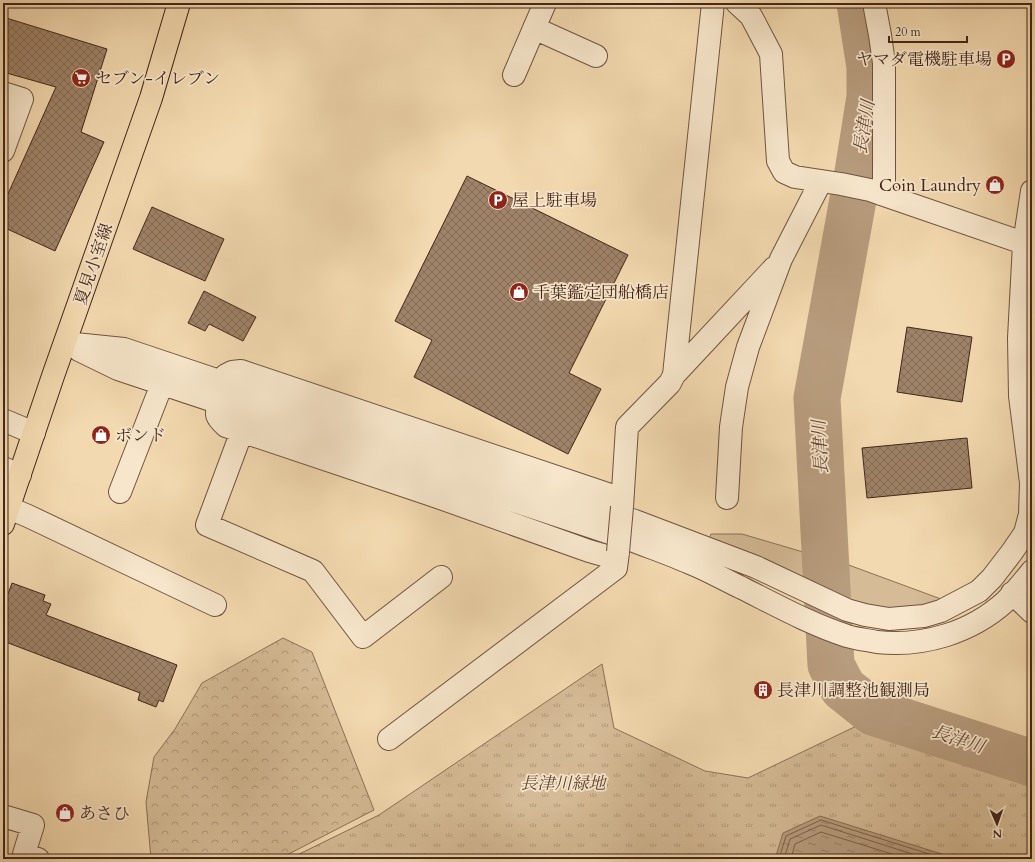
<svg xmlns="http://www.w3.org/2000/svg" width="1035" height="862" font-family="Cardo,'Noto Serif JP',serif">
	<defs>
		<pattern id="forest-crowns" width="20" height="18" patternUnits="userSpaceOnUse"><rect width="20" height="18" fill="#d5bb96"/><path d="M2 6a3 3 0 1 1 6 0M12 15a3 3 0 1 1 6 0" fill="none" stroke="#ae987a"/></pattern>
		<pattern id="park-tufts" width="24" height="20" patternUnits="userSpaceOnUse"><rect width="24" height="20" fill="#d5bb96"/><path d="M3 7l-1-3M5 7V3M7 7l1-3M15 17l-1-3M17 17v-4M19 17l1-3" fill="none" stroke="#ae987a"/></pattern>
		<pattern id="water-ripples" width="26" height="14" patternUnits="userSpaceOnUse"><rect width="26" height="14" fill="#b79c7d"/><path d="M2 4q2-2 4 0t4 0M15 11q2-2 4 0t4 0" fill="none" stroke="#967f66"/></pattern>
		<pattern id="building-cross-hatch" width="8" height="8" patternUnits="userSpaceOnUse"><rect width="8" height="8" fill="#9f8368"/><path d="M0 0l8 8M0 8l8-8" fill="none" stroke="#836b55"/></pattern>
	</defs>
	<rect width="100%" height="100%" fill="#f3d9af"/>
	<filter id="stains"><feTurbulence type="fractalNoise" baseFrequency=".005" numOctaves="4"/><feColorMatrix values="0 0 0 0 .2 0 0 0 0 .09 0 0 0 0 .02 0 0 0 .5 -.17"/></filter>
	<radialGradient id="worn" r=".72"><stop offset=".6" stop-color="#630" stop-opacity="0"/><stop offset="1" stop-color="#630" stop-opacity=".3"/></radialGradient>
	<!-- grass -->
	<path fill="#d5bb96" stroke="#8c7058" d="M711 534H742L810 554 811 584 709 539Z
		M813 554 843 564V599L814 586Z
		M846 564 941 599 938 601 922 606 889 609 847 600Z"/>
	<!-- forest -->
	<path fill="url(#forest-crowns)" stroke="#8c7058" d="M283 638 312 652 374 810 279 859H151L146 802 154 757 175 729 202 683Z"/>
	<!-- park -->
	<path fill="url(#park-tufts)" stroke="#8c7058" d="M602 664 614 728 705 771 748 778 869 720 1032 772V859H289L379 815Z"/>
	<!-- water -->
	<path fill="url(#water-ripples)" stroke="#896d56" d="M820 816 958 859H775L783 833Z"/>
	<g fill="none" stroke-linecap="round" stroke-linejoin="round">
		<!-- shore -->
		<path stroke="#7d614c" stroke-width="1" d="M779 859 786 836 821 820 945 859
			M784 859 790 839 821 825 928 859
			M791 859 795 844 821 832 908 859"/>
		<!-- river -->
		<path stroke="#b79c7d" stroke-width="47" d="M860 3 870 67V97L858 172 817 398 831 665 843 688 873 712 1032 763"/>
	</g>
	<!-- building -->
	<path fill="url(#building-cross-hatch)" stroke="#43261b" d="M3 17 107 49 81 132 104 142 55 251 3 227V205L56 87 3 72Z
		M467 176 628 255 569 373 601 389 568 454 414 377 432 340 395 321Z
		M152 207 224 239 205 281 133 249Z
		M204 291 256 317 243 341 209 324 205 331 188 323Z
		M907 327 972 337 962 402 897 392Z
		M967 438 972 488 867 498 862 448Z
		M12 583 45 595 43 601 51 604 46 615 177 665 163 702 159 700 156 707 138 700 140 693 3 641V592L8 594Z"/>
	<g fill="none" stroke-linecap="round" stroke-linejoin="round">
		<!-- minor casing -->
		<g stroke="#6f5340" stroke-width="24">
			<path id="minor" d="M737 3 751 16 771 54 778 161 784 172 795 177 841 184 870 190 881 194 1032 246
				M874 3 880 35 884 63V182L881 194
				M534 28 596 56
				M514 75 545 3
				M3 93 22 99 3 151
				M65 343 124 349 635 521 756 567 847 610 865 615 889 619 924 616 941 611 979 591 992 578 1012 552 1025 533 1030 514 1031 483 1020 396 1019 338 1024 244 1032 191
				M79 350 118 369 634 541C652 548 672 555 690 563 708 570 725 580 742 588 776 605 810 624 847 636 857 639 867 640 877 642 923 647 971 633 1006 601 1015 592 1024 581 1032 571
				M674 375 774 268
				M224 383 226 375 232 372 241 371 622 499
				M219 402C215 415 216 417 226 426L429 494 589 551 617 559
				M3 420 34 433
				M242 431 207 525 313 571 363 637 441 577
				M3 468 20 475
				M120 492 162 384
				M727 498 731 427 737 387 748 347 781 259 821 181
				M622 507 627 427 670 383 674 375 713 3
				M9 508 28 516 215 605
				M1012 593 1032 612
				M389 739 616 568 618 552
				M3 816 33 825 24 854 38 859"/>
		</g>
		<!-- major casing -->
		<g stroke="#43261b" stroke-width="24">
			<path id="major" d="M3 524 53 376 151 98 179 3"/>
		</g>
		<!-- minor -->
		<use href="#minor" stroke="#f7e6cb" stroke-width="22"/>
		<!-- major -->
		<use href="#major" stroke="#f3d9af" stroke-width="22"/>
		<!-- minor-bridge casing -->
		<g stroke="#6f5340" stroke-width="24" stroke-linecap="butt">
			<path id="minor-bridge" d="M618 552 622 507"/>
		</g>
		<!-- minor-bridge -->
		<use href="#minor-bridge" stroke="#f7e6cb" stroke-width="22"/>
	</g>
	<!-- icons -->
	<defs>
		<g id="parking-disc" transform="scale(1)"><circle r="9.5" fill="#8f2418" stroke="#f7e6cb"/><path d="M-3.5-5.5H1a3.5 3.5 0 0 1 0 7H-1V5.5H-3.5ZM-1-3.4V-.6H.8a1.4 1.4 0 0 0 0-2.8Z" fill="#fff"/></g>
		<g id="supermarket-disc" transform="scale(1)"><circle r="9.5" fill="#8f2418" stroke="#f7e6cb"/><path d="M-6-5.5h2.5l.6 2H6L4.5 2H-2.5L-4.4-4H-6ZM-1.5 3.2a1.3 1.3 0 1 0 .1 0ZM3 3.2a1.3 1.3 0 1 0 .1 0Z" fill="#fff"/></g>
		<g id="shop-disc" transform="scale(1)"><circle r="9.5" fill="#8f2418" stroke="#f7e6cb"/><path d="M-5-2.5h2.3a2.7 3.5 0 0 1 5.4 0H5L5.5 6h-11ZM-1.5-2.5h3a1.5 2.3 0 0 0-3 0Z" fill="#fff"/></g>
		<g id="building-disc" transform="scale(1)"><circle r="9.5" fill="#8f2418" stroke="#f7e6cb"/><path d="M-4-6H4V6H1V3H-1V6H-4ZM-2.5-4.3h1.7v1.8h-1.7ZM.8-4.3h1.7v1.8H.8ZM-2.5-1h1.7V.8h-1.7ZM.8-1h1.7V.8H.8Z" fill="#fff"/></g>
	</defs>
	<g fill-rule="evenodd">
		<use href="#parking-disc" x="1006" y="59"/>
		<use href="#supermarket-disc" x="81" y="78"/>
		<use href="#shop-disc" x="995" y="185"/>
		<use href="#parking-disc" x="498" y="200"/>
		<use href="#shop-disc" x="519" y="292"/>
		<use href="#shop-disc" x="101" y="435"/>
		<use href="#building-disc" x="763" y="690"/>
		<use href="#shop-disc" x="65" y="813"/>
	</g>
	<g text-anchor="middle" stroke-width="3.5" stroke-linejoin="round" paint-order="stroke">
		<!-- poi labels -->
		<g font-size="17" fill="#43261b" stroke="#f7e6cb" text-anchor="start">
			<text x="992" y="65" text-anchor="end">ヤマダ電機駐車場</text>
			<text x="95" y="84">セブン-イレブン</text>
			<text x="981" y="191" text-anchor="end">Coin Laundry</text>
			<text x="512" y="206">屋上駐車場</text>
			<text x="533" y="298">千葉鑑定団船橋店</text>
			<text x="115" y="441">ボンド</text>
			<text x="777" y="696">長津川調整池観測局</text>
			<text x="79" y="819">あさひ</text>
		</g>
		<!-- street labels -->
		<g font-size="17" fill="#43261b" stroke="#f7e6cb">
			<text transform="translate(93 264) rotate(-71)" y="6">夏見小室線</text>
		</g>
		<!-- park labels -->
		<g font-size="17" font-style="italic" fill="#604434" stroke="#f7e6cb">
			<text x="563" y="789">長津川緑地</text>
		</g>
		<!-- water labels -->
		<g font-size="18" font-style="italic" fill="#664938" stroke="#f7e6cb">
			<text transform="translate(864 127) rotate(-81)" y="6">長津川</text>
			<text transform="translate(820 447) rotate(-93)" y="6">長津川</text>
			<text transform="translate(958 739) rotate(18)" y="6">長津川</text>
		</g>
	</g>
	<!-- margin -->
	<rect width="1035" height="862" fill="none" stroke="#f3d9af" stroke-width="16"/>
	<rect x="4" y="4" width="1027" height="854" fill="none" stroke="#43261b" stroke-width="2"/>
	<rect x="8" y="8" width="1019" height="846" fill="none" stroke="#43261b"/>
	<!-- north arrow -->
	<g transform="translate(997 824) rotate(178)" stroke="#f7e6cb" stroke-width="3" paint-order="stroke">
	<path d="M0-3L7 15L0 10L-7 15Z" fill="#43261b"/>
	<text y="-6" font-size="11" font-weight="bold" text-anchor="middle" fill="#43261b">N</text>
	</g>
	<!-- scale -->
	<path d="M889 36v6h78v-6" fill="none" stroke="#43261b" stroke-width="2"/>
	<text x="895" y="36" font-size="12" fill="#43261b" stroke="#f7e6cb" stroke-width="3" paint-order="stroke">20 m</text>
	<rect width="100%" height="100%" filter="url(#stains)"/>
	<rect width="100%" height="100%" fill="url(#worn)"/>
</svg>
